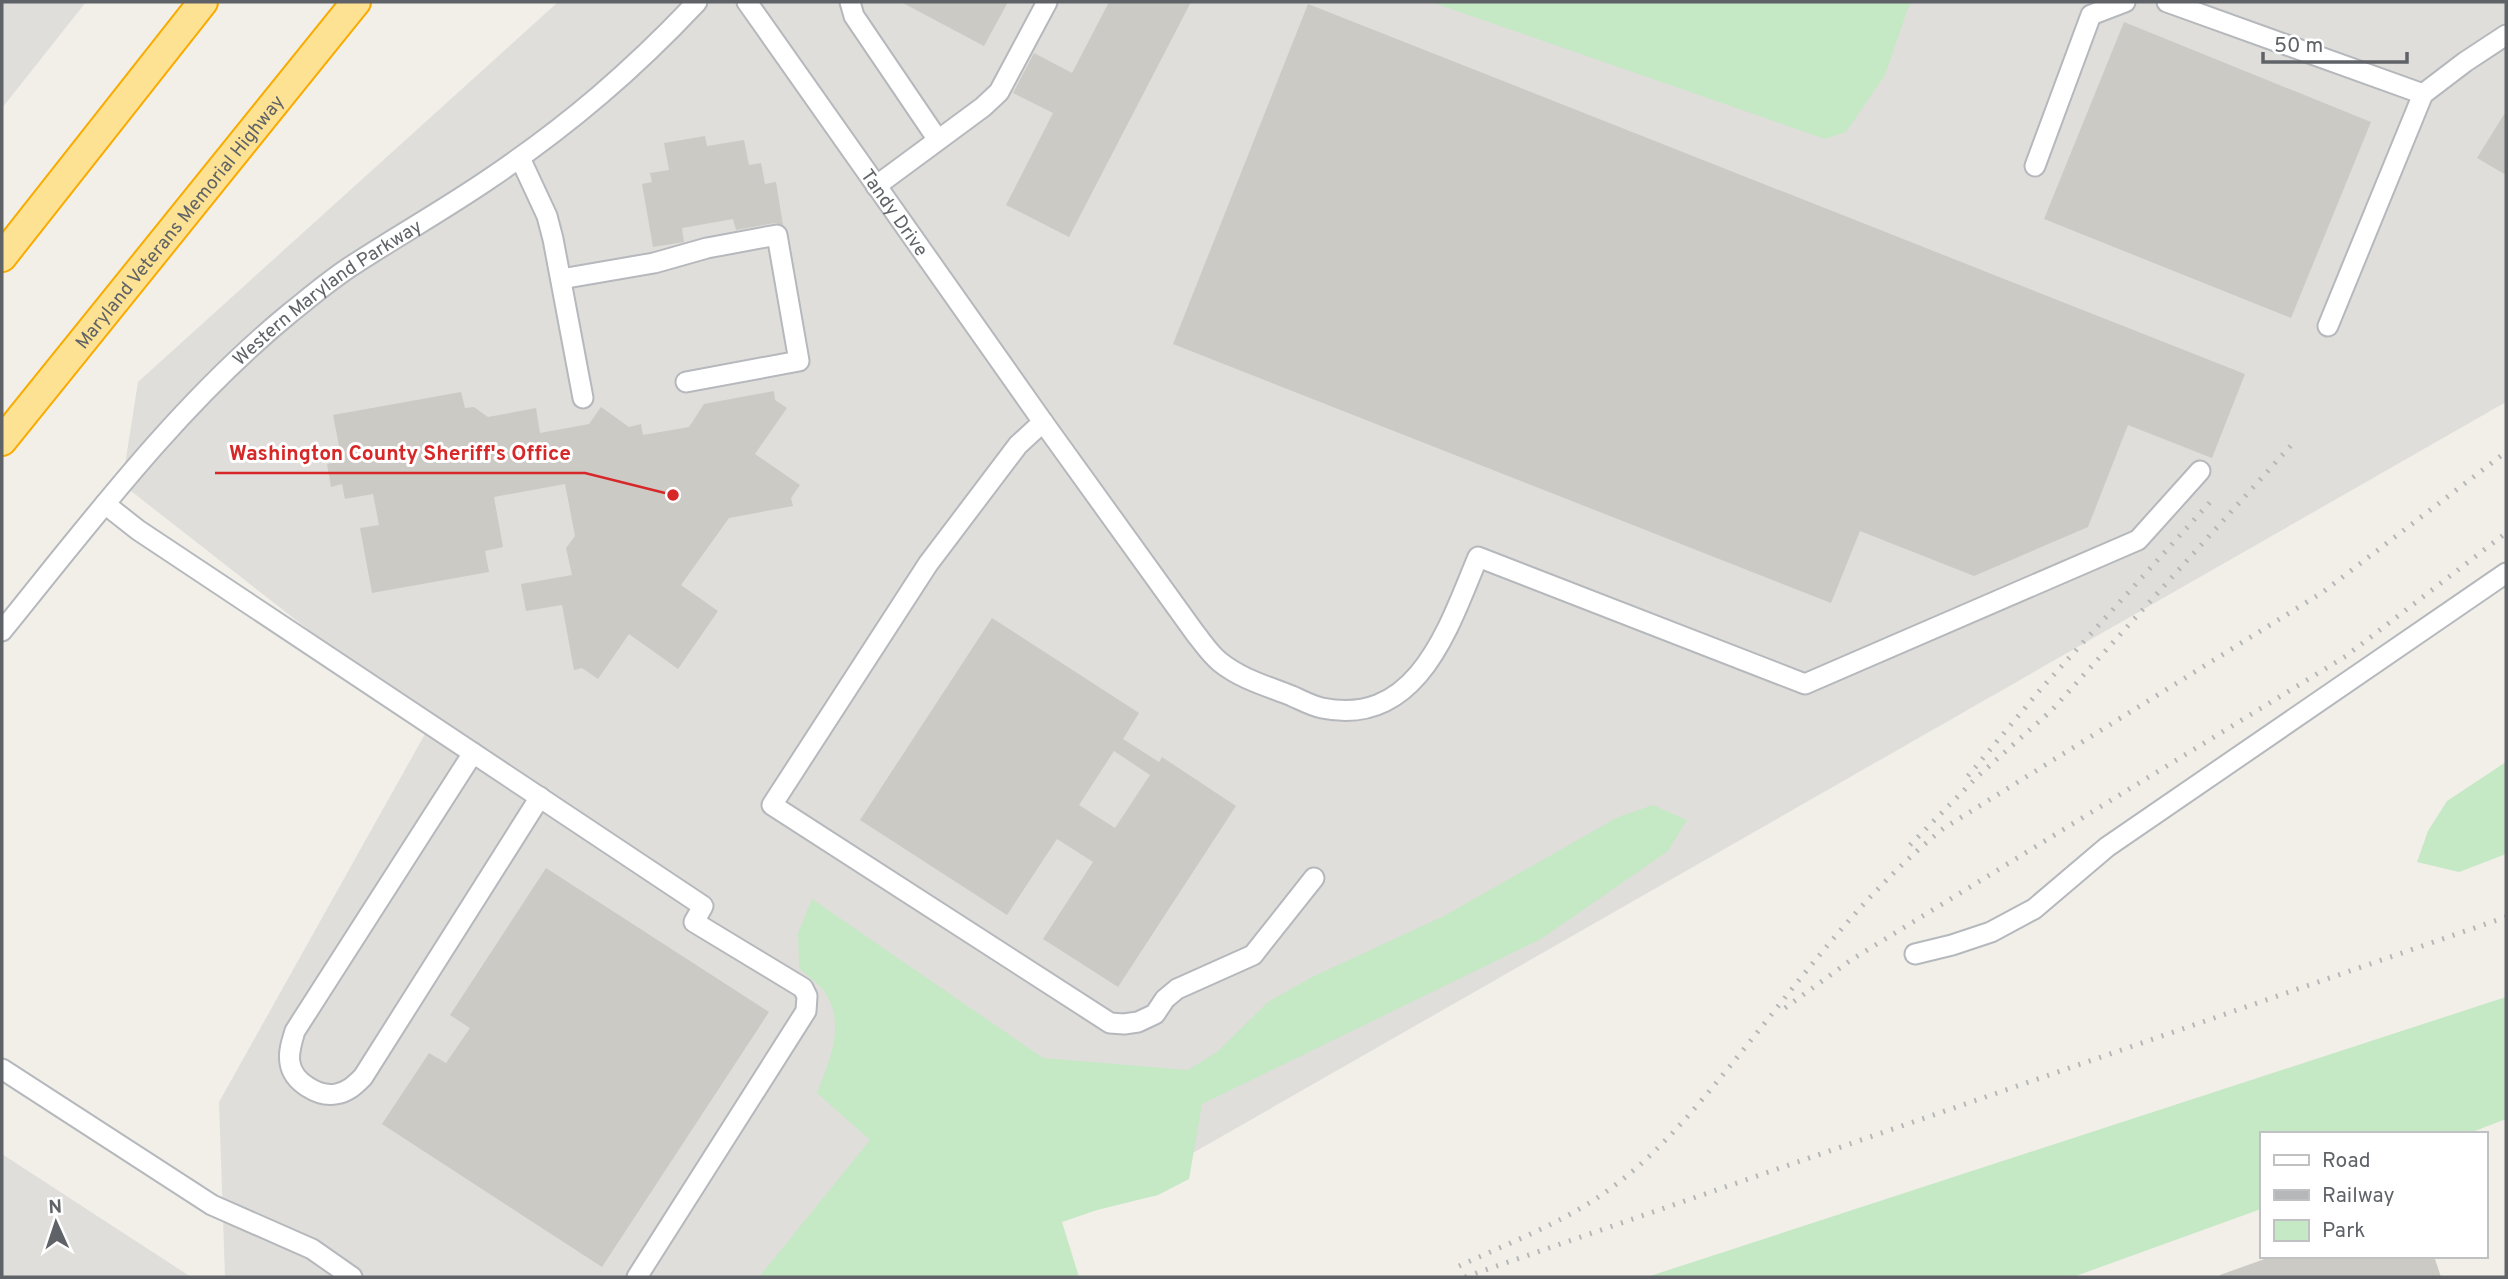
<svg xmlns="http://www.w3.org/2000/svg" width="2508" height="1279" font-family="Overpass,sans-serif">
	<rect width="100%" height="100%" fill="#f1efe8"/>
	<!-- industrial -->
	<path fill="#e0deda" d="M2 2H86L2 108Z
		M558 2H2506V402L1184 1158 952 1277H225L219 1102 430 725 122 484 138 382Z
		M2 1154 191 1277H2Z"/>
	<!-- green -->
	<path fill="#c5e8c5" d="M1431 2H1913L1908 8 1885 75 1846 132 1825 139Z
		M2506 762V854L2459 872 2417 862 2428 831 2447 801Z
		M1653 805 1687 820 1668 851 1541 939 1202 1104 1189 1179 1158 1195 1097 1210 1062 1222 1079 1277H759L870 1140 817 1093C829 1061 847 1024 824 991 818 983 807 976 799 968L798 933 812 899 1043 1058 1188 1070 1217 1052 1268 1002 1312 977 1444 916 1618 817Z
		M2506 997V1119L2467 1134H2261V1209L2073 1277H1647Z"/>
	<!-- building -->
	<path fill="#cccac5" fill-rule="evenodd" d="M901 2H1008L984 46Z
		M1109 2H1191L1069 237 1006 205 1053 113 1013 93 1034 53 1072 73Z
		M1308 4 2245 374 2212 458 2128 425 2088 527 1974 576 1860 531 1831 603 1173 344Z
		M2124 22 2371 122 2291 318 2044 219Z
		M2506 111V175L2477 158Z
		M705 136 707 146 744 140 749 165 761 163 765 184 776 182 783 225 775 223 736 230 733 219 682 228 684 242 653 247 642 184 652 182 650 173 669 170 664 143Z
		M774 391 775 400 787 408 755 454 800 485 791 498 793 506 729 518 681 585 718 611 678 669 629 634 598 679 582 668 574 670 562 605 526 611 521 584 572 575 566 548 575 536 565 484 494 497 503 547 485 551 489 572 372 593 360 528 379 525 373 494 345 499 342 484 331 487 327 464 342 461 333 415 461 392 465 408 474 407 488 417 536 408 540 433 589 424 601 407 629 427 641 424 643 435 689 427 704 404Z
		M992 618 1139 713 1123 739 1159 762 1162 757 1236 806 1118 987 1043 939 1093 862 1057 839 1007 915 860 820ZM1114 751 1150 775 1115 828 1079 805Z
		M546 868 769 1012 602 1267 382 1124 429 1053 446 1063 470 1028 450 1015Z
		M2273 1256H2434L2441 1277H2220V1275Z"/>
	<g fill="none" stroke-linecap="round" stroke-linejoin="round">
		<!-- minor casing -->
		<g stroke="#b5b8bc" stroke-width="23">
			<g id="minor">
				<path id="s1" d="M747 2 1043 422 1195 633C1203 643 1210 654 1220 662 1241 679 1267 686 1292 696 1301 700 1312 706 1322 708 1418 728 1449 626 1478 557L1805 684 2138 540 2200 471"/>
				<path d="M850 2 854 16 938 140"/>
				<path d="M2167 2 2423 94"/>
				<path d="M520 158 547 216 553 239 583 398"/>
				<path d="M2035 166 2091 15 2125 2"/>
				<path d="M876 186 983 107 999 92 1047 2"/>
				<path d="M561 279 654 263 707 248 777 235 799 361 686 382"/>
				<path d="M2328 326 2423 94 2465 62 2506 35"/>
				<path d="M1043 422 1018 445 928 564 772 805 1110 1023 1124 1024 1138 1022 1155 1014 1165 999 1177 989 1253 955 1314 878"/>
				<path d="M105 504 138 530 703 906 694 922 803 988 807 996 806 1011 637 1277"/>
				<path id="s2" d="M2 631C92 520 179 404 290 313 310 297 331 279 353 265 399 235 447 208 492 177 570 124 633 70 697 2"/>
				<path d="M473 753 295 1031C292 1041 288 1052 290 1063 293 1082 318 1097 336 1094 348 1092 355 1085 363 1077L540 797"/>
				<path d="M1915 954 1952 945 1991 932 2034 909 2107 847 2506 573"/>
				<path d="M2 1069 212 1205 312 1249 352 1277"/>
			</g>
		</g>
		<!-- highway casing -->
		<g stroke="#f9ab00" stroke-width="32">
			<g id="highway">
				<path d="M2 257 203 2"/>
				<path id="s3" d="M2 441 356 2"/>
			</g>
		</g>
		<!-- minor -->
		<use href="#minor" stroke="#fff" stroke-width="19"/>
		<!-- highway -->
		<use href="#highway" stroke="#fde293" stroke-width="28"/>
		<!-- rail -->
		<path stroke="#b6b7b8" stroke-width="5" stroke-dasharray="2 9" stroke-linecap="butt" d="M1968 776 2040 690 2212 500
			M1910 845 1978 776 2052 710 2295 441
			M1785 1008 1851 960 2346 656 2506 533
			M1459 1266C1511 1242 1568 1221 1614 1186 1661 1151 1698 1105 1735 1060 1801 979 1862 894 1944 828L2323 592 2506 452
			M1465 1277 2506 917"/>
	</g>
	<g text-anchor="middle" stroke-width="6" stroke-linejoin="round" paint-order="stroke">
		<!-- street labels -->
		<g font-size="19" fill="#5f6368" stroke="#fff">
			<text dy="7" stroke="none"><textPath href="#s1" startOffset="257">Tandy Drive</textPath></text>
			<text dy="7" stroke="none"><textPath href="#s3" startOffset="282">Maryland Veterans Memorial Highway</textPath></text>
			<text dy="7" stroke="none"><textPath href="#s2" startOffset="472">Western Maryland Parkway</textPath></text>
		</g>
	</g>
	<!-- callouts -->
	<path fill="none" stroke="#d62828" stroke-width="2.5" d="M673 495L585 473H215"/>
	<circle fill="#d62828" stroke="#fff" stroke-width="2.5" cx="673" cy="495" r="7"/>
	<g font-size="21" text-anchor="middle" font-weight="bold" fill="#d62828" stroke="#fff" stroke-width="6" stroke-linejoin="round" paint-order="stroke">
		<text x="400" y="460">Washington County Sheriff's Office</text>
	</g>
	<!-- border -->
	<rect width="2508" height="1279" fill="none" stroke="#5f6368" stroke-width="7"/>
	<!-- legend -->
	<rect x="2260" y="1132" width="228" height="126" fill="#ffffff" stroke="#bfc1c3" stroke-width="2"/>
	<rect x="2274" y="1155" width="35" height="10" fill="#ffffff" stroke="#bfc1c3" stroke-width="2"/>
	<text x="2322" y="1167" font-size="21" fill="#5f6368">Road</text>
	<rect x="2274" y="1190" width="35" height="10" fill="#b6b7b8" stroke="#bfc1c3" stroke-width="2"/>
	<text x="2322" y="1202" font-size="21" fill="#5f6368">Railway</text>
	<rect x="2274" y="1220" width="35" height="21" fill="#c5e8c5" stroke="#bfc1c3" stroke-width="2"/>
	<text x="2322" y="1237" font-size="21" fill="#5f6368">Park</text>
	<!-- north arrow -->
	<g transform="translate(56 1223) rotate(357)" stroke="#ffffff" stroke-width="5" paint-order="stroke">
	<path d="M0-5L12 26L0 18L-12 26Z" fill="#5f6368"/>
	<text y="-10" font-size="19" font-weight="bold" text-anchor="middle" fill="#5f6368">N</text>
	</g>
	<!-- scale -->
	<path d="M2263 52v10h144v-10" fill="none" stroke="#5f6368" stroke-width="3.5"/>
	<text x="2274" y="52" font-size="21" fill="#5f6368" stroke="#ffffff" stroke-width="5" paint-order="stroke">50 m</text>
</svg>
